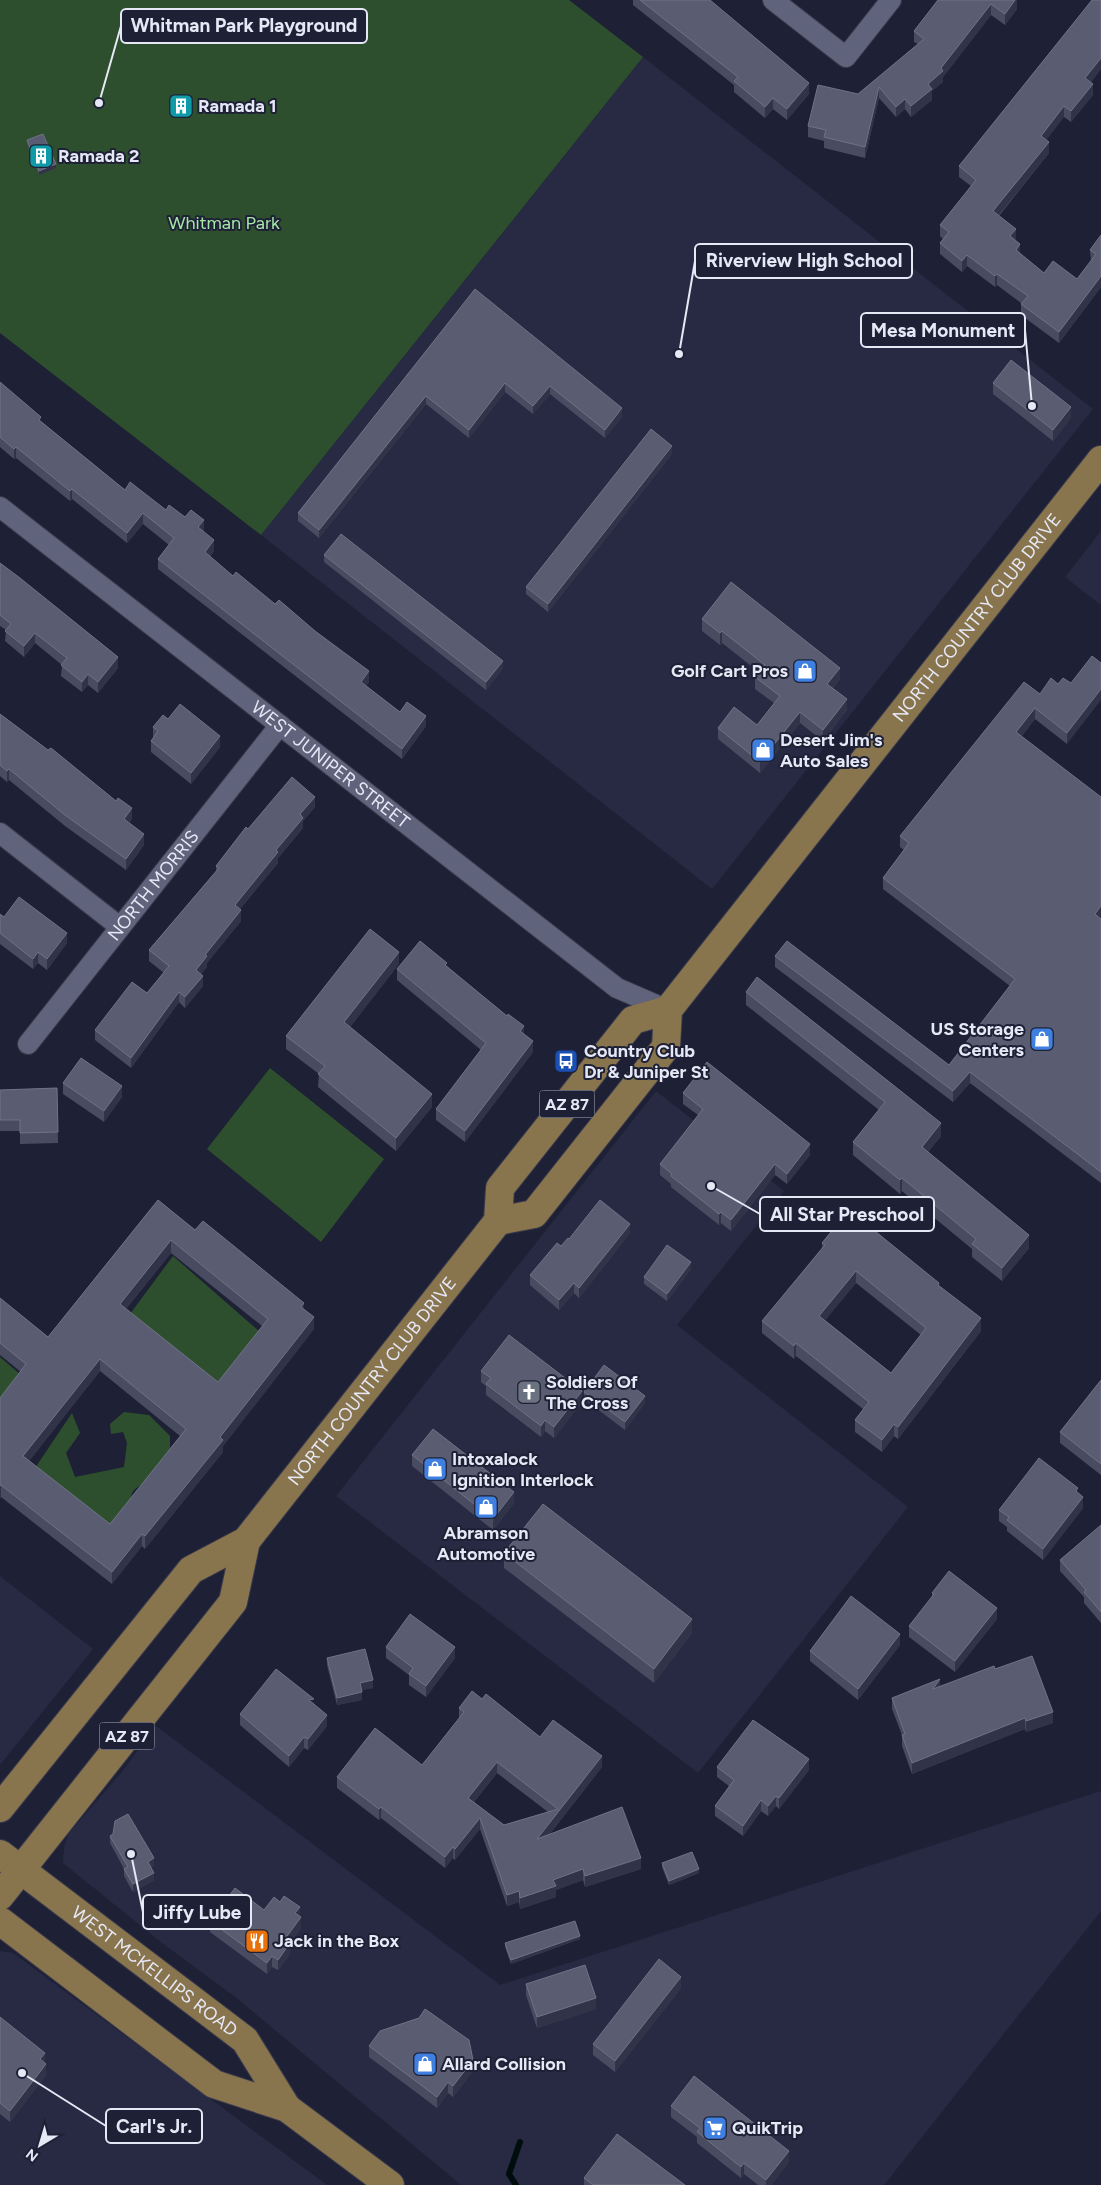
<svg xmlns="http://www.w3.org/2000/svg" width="1101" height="2185" font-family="Figtree,sans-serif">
	<rect width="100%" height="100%" fill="#1e2035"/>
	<!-- built -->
	<path fill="#282a44" d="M643 57 1093 409 712 889 261 535Z
		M1101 531V605L1065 577Z
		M656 1091 784 1191 677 1325 908 1507 698 1773 336 1496Z
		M0 1576 93 1649 0 1765Z
		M156 1726 500 1985 1101 1791V1911L884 2185H461L234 1996 162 1943 63 1863 64 1848 68 1834 121 1773Z
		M0 1951 13 1953 327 2185H0Z"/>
	<!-- green -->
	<path fill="#2d4f2e" d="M0 0H569L643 57 261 535 0 333Z
		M270 1068 384 1159 321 1242 207 1149Z
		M173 1256 259 1331 235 1364 214 1386 127 1318Z
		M0 1357 21 1375 0 1399Z
		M124 1412 149 1415 170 1436V1453L155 1473 133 1491 125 1513 107 1529 35 1468 72 1413 80 1433 66 1453 75 1477 124 1467 127 1443 123 1432 111 1434 110 1424Z"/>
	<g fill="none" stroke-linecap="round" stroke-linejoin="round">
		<!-- stream -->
		<path stroke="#000d0e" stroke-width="6" d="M516 2185 509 2174 520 2142"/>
		<!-- minor casing -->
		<g stroke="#3a3a4c" stroke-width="22">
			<g id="minor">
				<path d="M773 0 846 57 891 0"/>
				<path id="s1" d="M0 507 617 988 668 1010"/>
				<path d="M0 833 120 927"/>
				<path id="s2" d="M28 1044 280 725"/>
			</g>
		</g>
		<!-- primary casing -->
		<g stroke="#3a3a4c" stroke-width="30">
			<g id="primary">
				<path id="s3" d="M498 1221 534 1214 666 1047 668 1010 1101 460"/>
				<path id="s4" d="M0 1808 191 1570 246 1541 498 1221 500 1188 633 1020 668 1010"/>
				<path id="s5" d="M0 1854 245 2040 287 2108"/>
				<path d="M0 1896 233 1602 246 1541"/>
				<path d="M0 1921 214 2084 287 2108 390 2185"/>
			</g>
		</g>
		<!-- minor -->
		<use href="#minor" stroke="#5f637b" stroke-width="20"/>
		<!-- primary -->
		<use href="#primary" stroke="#88744d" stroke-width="28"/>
	</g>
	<!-- wall -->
	<path fill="#494b61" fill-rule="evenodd" d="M633 0H710L809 94 787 120 773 109 765 118 734 92V85L633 5Z
		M938 0H1017V9L1005 25 991 15 943 77V82L932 91V100L911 117 905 109 896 117 879 98 865 158 824 148V141L808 137V126L858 94 918 44 914 42V31Z
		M1101 0V69L1091 82 1093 95 1071 122 1064 117 1046 140 1049 153 999 216 1015 240 1020 254 1044 273 1077 279 1091 261 1090 250 1101 235V287L1059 343 1021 315V303L997 285 995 287 967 266 962 272 940 254V243L943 239 940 236V225L971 186 959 177V166Z
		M27 140 56 168 39 175 27 144Z
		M475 289 622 417 605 438 550 394 533 414 505 392 469 438 426 404 319 538 298 521V513Z
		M0 382 41 422 125 490 166 510 185 517 204 531 203 532 214 551 210 557 233 576 369 682 366 686 400 712 426 726 402 759 158 569V559L169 545 143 524 127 543 72 499 70 501 16 458 14 459 0 447Z
		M993 383 1071 418 1053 441 993 394Z
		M672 454 548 612 526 594V587Z
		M324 555 503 668 486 690 324 562Z
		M0 563 118 668 98 693 88 685 82 692 61 676 62 665 35 643 24 657 5 641 6 630 0 626Z
		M702 619 840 679 833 688 847 710 823 741 800 723 760 773 718 739V728L757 725 774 703 755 689V677L759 672 722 643 720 645 702 631Z
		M1071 683 1067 744 1035 719 1021 737 1101 919V1183L970 1083 953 1102 775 967V956L949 1065 1010 986 883 889V878L904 850 900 847V836L1040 694 1058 684Z
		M0 714 132 819 129 823 144 845 126 870 65 826 9 780 7 782 0 776Z
		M153 727 220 747 191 784 151 752V741L153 738Z
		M315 807 303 821V828L278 858V863L240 909 241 921 207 963V967L201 974 203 986 185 1008 179 1002 131 1068 95 1040V1030L147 993 164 973 149 961V950L216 871V866L248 829Z
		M0 914 4 917 67 943 47 970 38 963 33 969 0 944Z
		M399 964 350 1027 432 1107 396 1151 318 1087 319 1074 286 1049V1036Z
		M447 966 524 1034 533 1052 465 1142 436 1120V1109L481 1050 397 980V969Z
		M746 992 941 1136 928 1152 1029 1248 1002 1281 972 1257V1249L902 1191 900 1194 853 1155V1142L879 1110 746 1005Z
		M63 1083 122 1097 104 1122 63 1094Z
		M57 1088 58 1143 20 1144V1131H0V1090Z
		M683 1093 810 1155 787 1184 775 1175 731 1231 721 1223 719 1225 671 1187V1184L660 1175V1164L698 1115 683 1104Z
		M158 1200 195 1230 304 1309 314 1329 223 1446V1452L145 1549 142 1546 112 1584 1 1497 0 1498V1398L21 1372 0 1355V1298L48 1337ZM171 1253 262 1326 218 1382 126 1309ZM100 1371 180 1436 110 1524 29 1461Z
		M630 1233 579 1298 574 1293 559 1310 530 1285V1275L561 1246 569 1239Z
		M822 1243 939 1286 981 1331 898 1439 894 1436 882 1452 855 1432V1420L863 1409 796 1356 794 1359 762 1333V1321L822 1248ZM856 1283 921 1335 891 1373 825 1320Z
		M691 1269 667 1301 644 1284V1277Z
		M481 1371 582 1402 554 1438 545 1431 541 1437 486 1395V1386L481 1382Z
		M1101 1380V1475L1060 1443V1432Z
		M584 1392 645 1403 625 1430 584 1399Z
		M412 1455 514 1503 493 1530 412 1466Z
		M1078 1493 1083 1508 1043 1560 1007 1531V1527L999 1521V1510Z
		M1101 1525V1623L1084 1603V1597L1060 1571V1560Z
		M504 1553 692 1633 654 1683 504 1568Z
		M932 1593 997 1619 955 1672 909 1637V1626L932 1597Z
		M900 1645 858 1700 810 1661V1651Z
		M386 1647 455 1658 426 1697 409 1685V1675L386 1658Z
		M327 1658 373 1688 361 1690 362 1700 337 1705 327 1665Z
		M995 1669 1053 1723 1026 1732 1025 1729 912 1774 902 1746V1735L892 1709V1698L940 1686Z
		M482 1699 540 1737 602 1767 549 1835 641 1869 585 1887 583 1880 556 1890V1897L520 1909 519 1902 507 1906 480 1829 455 1860 453 1858 445 1868 381 1818 379 1820 337 1788V1777L422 1765 459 1719V1708ZM497 1773 548 1812 504 1825 474 1802Z
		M314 1704 327 1726 308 1750 304 1748 289 1767 240 1725V1714Z
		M717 1767 809 1770 779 1809 776 1806 768 1816 761 1811 743 1836 715 1816V1806L729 1786 717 1777Z
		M110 1836 154 1866 151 1867 154 1880 133 1892 124 1876V1869L110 1843Z
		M662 1863 699 1873 669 1885 662 1867Z
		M264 1910 300 1916 301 1928 290 1943V1954L278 1970 272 1967 267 1974 210 1932V1921Z
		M580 1939 511 1964 505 1947V1943Z
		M526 1984 596 2009 537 2028 526 1995Z
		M681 1988 615 2072 593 2055V2044Z
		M0 2017 46 2075 10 2122 0 2114Z
		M369 2046 473 2071 453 2097 448 2093 437 2108 369 2057Z
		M671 2106 789 2162 771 2185H758L744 2174 741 2178 697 2143V2137L671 2117Z
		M584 2178 685 2185H584Z"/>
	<!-- shaded-wall -->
	<path fill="#313349" d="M1015 0H1017V9L1005 25V14Z
		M991 4V15L943 77V82L932 91V100L911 117V106L928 84Z
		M1101 58V69L1085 89V78Z
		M809 83V94L787 120V109Z
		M1093 84V95L1071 122V111Z
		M879 87V98L865 158V147Z
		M773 98V109L765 118V107Z
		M905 99V109L896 117V107Z
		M1064 106V117L1041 147V136Z
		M1049 142V153L993 222V211Z
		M56 164V168L39 175V171Z
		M1016 229V240L1010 236Z
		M1020 244V255L1016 250Z
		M967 255V266L962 272V261Z
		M997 274V285L995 287V276Z
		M1101 276V287L1059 343V332Z
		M505 383V392L469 438V430Z
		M550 386V394L533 414V406Z
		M426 396V404L319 538V530Z
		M1071 407V418L1053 441V430Z
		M622 408V417L605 438V430Z
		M672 446V454L548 612V604Z
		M16 447V458L14 459V449Z
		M72 489V499L70 501V491Z
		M143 513V524L127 543V533Z
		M204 520V531L198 538V527Z
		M214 540V551L205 563V552Z
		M722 631V643L720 645V633Z
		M35 633V643L24 657V646Z
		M118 657V668L98 693V682Z
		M503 661V668L486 690V682Z
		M840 668V679L827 695V684Z
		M369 671V682L361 693V682Z
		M88 674V685L82 692V682Z
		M1101 689V700L1067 744V733Z
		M847 699V710L823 741V730Z
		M1035 708V719L1016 743V732Z
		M800 712V723L760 773V762Z
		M426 716V726L402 759V749Z
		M220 736V747L191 784V773Z
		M9 769V780L7 782V771Z
		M315 797V807L303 821V828L278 858V863L235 915V905L276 850 300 814Z
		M132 808V819L124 830V819Z
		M144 834V845L126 870V859Z
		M1101 906V917L1095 925V914Z
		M241 910V921L207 963V967L196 980V970L205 955Z
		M67 933V943L47 970V959Z
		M38 952V963L33 969V959Z
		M399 952V964L344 1035V1022Z
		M203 976V986L185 1008V997Z
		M179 992V1002L131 1068V1058Z
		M524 1026V1037L520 1031Z
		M533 1041V1052L465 1142V1131Z
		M970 1072V1083L953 1102V1091Z
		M122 1086V1097L104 1122V1111Z
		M432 1094V1107L396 1151V1138Z
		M941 1123V1136L922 1160V1147Z
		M810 1144V1155L787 1184V1174Z
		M775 1164V1175L731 1231V1220Z
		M902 1178V1191L900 1194V1180Z
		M721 1212V1223L719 1225V1214Z
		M630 1224V1233L579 1298V1288Z
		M1029 1235V1248L1002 1281V1268Z
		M171 1240V1253L120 1316V1304Z
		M691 1262V1269L667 1301V1294Z
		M856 1271V1283L819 1328V1316Z
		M574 1283V1293L559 1310V1300Z
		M304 1303V1315L301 1307Z
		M314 1317V1329L223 1446V1452L145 1549V1536L220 1437Z
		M981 1318V1331L898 1439V1427Z
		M796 1343V1356L794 1359V1346Z
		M100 1359V1371L23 1469V1456Z
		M582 1391V1402L554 1438V1427Z
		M645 1396V1403L625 1430V1422Z
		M545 1420V1431L541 1437V1426Z
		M894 1424V1436L882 1452V1440Z
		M1 1485V1497L0 1498V1486Z
		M514 1492V1503L493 1530V1519Z
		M1083 1497V1508L1043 1560V1549Z
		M142 1534V1546L112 1584V1572Z
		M997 1608V1619L955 1672V1661Z
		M692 1619V1633L654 1683V1669Z
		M900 1634V1645L858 1700V1689Z
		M455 1647V1658L426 1697V1686Z
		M940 1679V1690L933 1689Z
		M373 1680V1688L360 1691V1683Z
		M362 1692V1700L337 1705V1698Z
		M1053 1712V1723L1026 1732V1721Z
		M327 1715V1726L308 1750V1739Z
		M1025 1718V1729L912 1774V1763Z
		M304 1737V1748L289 1767V1756Z
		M602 1756V1767L537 1850V1839Z
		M809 1759V1770L779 1809V1798Z
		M497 1762V1773L468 1809V1798Z
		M776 1796V1806L768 1816V1806Z
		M761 1800V1811L743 1836V1826Z
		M381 1807V1818L379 1820V1809Z
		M480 1818V1829L455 1860V1849Z
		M453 1847V1858L445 1868V1857Z
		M154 1858V1866L148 1869V1862Z
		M641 1858V1869L585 1887V1876Z
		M583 1869V1880L556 1890V1897L520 1909V1898L553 1880Z
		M699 1869V1873L669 1885V1881Z
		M154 1873V1880L133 1892V1884Z
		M519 1891V1902L507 1906V1895Z
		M300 1907V1918L295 1913Z
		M301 1917V1928L285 1950V1939Z
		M580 1936V1939L511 1964V1960Z
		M290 1943V1954L278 1970V1960Z
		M272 1956V1967L267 1974V1963Z
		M681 1977V1988L615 2072V2061Z
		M596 1998V2009L537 2028V2017Z
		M45 2053V2064L40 2059Z
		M473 2060V2071L453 2097V2086Z
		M46 2064V2075L10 2122V2111Z
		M448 2082V2093L437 2108V2097Z
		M789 2151V2162L771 2185H766V2180Z
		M744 2163V2174L741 2178V2167Z"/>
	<!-- building -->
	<path fill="#5a5c71" stroke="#707286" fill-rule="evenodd" d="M640 0H710L809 83 787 109 773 98 765 107 734 81 738 77Z
		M938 0H1015L1005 14 991 4 941 68 943 71 928 84 932 89 911 106 905 99 896 107 879 87 865 147 824 137 826 130 808 126 818 85 858 94 924 39 914 31Z
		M1092 0H1101V58L1085 78 1093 84 1071 111 1064 106 1041 136 1049 142 993 211 1016 229 1010 236 1020 244 1016 250 1044 273 1053 261 1077 279 1096 254 1090 250 1101 235V276L1059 332 1021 304 1028 296 997 274 995 276 967 255 962 261 940 243 949 232 940 225 976 180 959 166Z
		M43 134 56 164 39 171 27 140Z
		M475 289 622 408 605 430 550 386 533 406 505 383 469 430 426 396 319 530 298 513Z
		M1011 360 1071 407 1053 430 993 383Z
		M0 382 41 417 39 420 125 490 130 482 166 510 169 505 185 517 191 510 204 520 198 527 214 540 205 552 233 576 236 572 275 604 279 600 315 631 369 671 361 682 400 712 407 702 426 716 402 749 158 559 174 538 143 513 127 533 72 489 70 491 16 447 14 449 0 437Z
		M651 429 672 446 548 604 526 587Z
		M341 534 503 661 486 682 324 555Z
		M0 563 20 578 118 657 98 682 88 674 82 682 61 665 67 658 35 633 24 646 5 631 11 624 0 615Z
		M731 582 840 668 827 684 847 699 823 730 800 712 760 762 718 728 734 707 757 725 780 696 755 677 765 665 722 631 720 633 702 619Z
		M1092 656 1101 663V689L1067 733 1035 708 1016 732 1101 797V906L1095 914 1101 919V1172L970 1072 953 1091 775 956 787 941 949 1065 1015 979 883 878 909 843 900 836 1024 682 1040 694 1051 678 1058 684 1063 678 1071 683Z
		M180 704 220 736 191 773 151 741 158 731 153 727 163 715 168 719Z
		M0 714 48 750 51 748 116 801 118 798 132 808 124 819 144 834 126 859 65 815 9 769 7 771 0 765Z
		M292 777 315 797 300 814 303 818 276 850 278 852 235 905 241 910 205 955 207 956 196 970 203 976 185 997 179 992 131 1058 95 1030 132 982 147 993 169 966 149 950 219 868 216 866 246 827 248 829Z
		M19 897 67 933 47 959 38 952 33 959 0 933V914L4 917Z
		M370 929 399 952 344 1022 432 1094 396 1138 318 1074 325 1066 286 1036Z
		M420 941 447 963 445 965 507 1016 508 1014 524 1026 520 1031 533 1041 465 1131 436 1109 486 1043 397 969Z
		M757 977 941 1123 922 1147 1029 1235 1002 1268 972 1244 976 1239 902 1178 900 1180 853 1142 885 1102 746 992Z
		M81 1058 122 1086 104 1111 63 1083Z
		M707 1062 810 1144 787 1174 775 1164 731 1220 721 1212 719 1214 671 1176 672 1174 660 1164 703 1109 683 1093Z
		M57 1088 58 1132 20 1133V1120H0V1090Z
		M158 1200 195 1230 203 1221 304 1303 301 1307 314 1317 220 1437 223 1440 145 1536 142 1534 112 1572 1 1485 0 1486V1398L26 1364 0 1343V1298L48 1337ZM171 1240 268 1319 218 1382 120 1304ZM100 1359 186 1429 110 1524 23 1456Z
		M600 1200 630 1224 579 1288 574 1283 559 1300 530 1275 557 1243 561 1246 568 1238 569 1239Z
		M849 1210 939 1283 938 1285 981 1318 898 1427 894 1424 882 1440 855 1420 869 1402 796 1343 794 1346 762 1321 825 1245 822 1243ZM856 1271 926 1328 891 1373 819 1316Z
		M667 1245 691 1262 667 1294 644 1277Z
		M509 1335 582 1391 554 1427 545 1420 541 1426 486 1384 491 1378 481 1371Z
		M604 1365 645 1396 625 1422 584 1392Z
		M1101 1380V1464L1060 1432Z
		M433 1429 514 1492 493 1519 412 1455Z
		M1039 1458 1078 1488 1076 1491 1083 1497 1043 1549 1007 1520 1009 1517 999 1510Z
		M543 1504 692 1619 654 1669 504 1553Z
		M1101 1525V1612L1084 1592 1086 1590 1060 1560Z
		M949 1571 997 1608 955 1661 909 1626 934 1594 932 1593Z
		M851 1596 900 1634 858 1689 810 1651Z
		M410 1614 455 1647 426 1686 409 1674 413 1668 386 1647Z
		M365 1649 373 1680 360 1683 362 1692 337 1698 327 1658Z
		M1032 1656 1053 1712 1026 1721 1025 1718 912 1763 902 1735 905 1734 892 1698 940 1679 933 1689 994 1666 995 1669Z
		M276 1669 314 1699 309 1700 327 1715 308 1739 304 1737 289 1756 240 1714Z
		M472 1691 482 1699 486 1694 540 1737 553 1720 602 1756 537 1839 622 1807 641 1858 585 1876 583 1869 553 1880 556 1886 520 1898 519 1891 507 1895 480 1818 455 1849 453 1847 445 1857 381 1807 379 1809 337 1777 375 1728 422 1765 464 1712 459 1708ZM497 1762 558 1809 504 1825 468 1798Z
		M753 1720 809 1759 779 1798 776 1796 768 1806 761 1800 743 1826 715 1806 734 1780 717 1767Z
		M128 1814 154 1858 148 1862 154 1873 133 1884 124 1869 128 1867 110 1836 113 1834 115 1821Z
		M692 1852 699 1869 669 1881 662 1863Z
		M235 1888 264 1910 274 1897 280 1902 284 1896 300 1907 295 1913 301 1917 285 1939 290 1943 278 1960 272 1956 267 1963 210 1921Z
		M575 1921 580 1936 511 1960 505 1943Z
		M659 1959 681 1977 615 2061 593 2044Z
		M585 1965 596 1998 537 2017 526 1984Z
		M425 2009 469 2040 473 2060 453 2086 448 2082 437 2097 369 2046 380 2031 419 2018Z
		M0 2017 45 2053 40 2059 46 2064 10 2111 0 2103Z
		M694 2076 789 2151 766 2180 744 2163 741 2167 697 2132 700 2128 671 2106Z
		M617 2134 685 2185H593L584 2178Z"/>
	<!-- icons -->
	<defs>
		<g id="building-square" transform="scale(1.25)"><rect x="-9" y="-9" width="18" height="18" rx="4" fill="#0f9aa8" stroke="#1e2035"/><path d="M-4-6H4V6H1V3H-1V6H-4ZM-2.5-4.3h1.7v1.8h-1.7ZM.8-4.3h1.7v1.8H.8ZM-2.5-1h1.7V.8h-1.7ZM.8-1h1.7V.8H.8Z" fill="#fff"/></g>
		<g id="shop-square" transform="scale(1.25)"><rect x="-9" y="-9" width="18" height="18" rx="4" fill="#3f7fe0" stroke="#1e2035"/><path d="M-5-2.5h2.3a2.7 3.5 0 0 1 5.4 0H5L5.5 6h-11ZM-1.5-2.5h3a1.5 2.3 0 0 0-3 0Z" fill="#fff"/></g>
		<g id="bus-square" transform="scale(1.25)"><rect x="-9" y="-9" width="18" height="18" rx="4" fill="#1a4fb4" stroke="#1e2035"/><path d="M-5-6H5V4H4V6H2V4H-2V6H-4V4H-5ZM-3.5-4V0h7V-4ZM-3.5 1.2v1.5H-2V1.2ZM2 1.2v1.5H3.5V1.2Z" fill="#fff"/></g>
		<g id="church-square" transform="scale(1.25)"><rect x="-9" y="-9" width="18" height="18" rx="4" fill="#6b7280" stroke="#1e2035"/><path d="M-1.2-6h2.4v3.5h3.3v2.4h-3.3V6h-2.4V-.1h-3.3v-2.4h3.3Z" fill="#fff"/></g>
		<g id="restaurant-square" transform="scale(1.25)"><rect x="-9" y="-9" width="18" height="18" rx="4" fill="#e8710a" stroke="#1e2035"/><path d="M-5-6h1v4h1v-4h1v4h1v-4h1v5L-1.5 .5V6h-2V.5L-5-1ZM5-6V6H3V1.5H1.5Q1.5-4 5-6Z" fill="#fff"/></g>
		<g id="supermarket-square" transform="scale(1.25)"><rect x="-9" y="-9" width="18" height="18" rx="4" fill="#3f7fe0" stroke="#1e2035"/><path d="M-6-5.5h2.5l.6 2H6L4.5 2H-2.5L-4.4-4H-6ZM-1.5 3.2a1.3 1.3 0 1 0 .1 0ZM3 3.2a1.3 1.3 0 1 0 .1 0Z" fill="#fff"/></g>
	</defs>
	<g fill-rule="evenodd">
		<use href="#building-square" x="181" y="106"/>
		<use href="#building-square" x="41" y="156"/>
		<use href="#shop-square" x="805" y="671"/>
		<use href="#shop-square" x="763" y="750"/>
		<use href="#shop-square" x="1042" y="1039"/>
		<use href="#bus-square" x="566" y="1061"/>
		<use href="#church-square" x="529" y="1392"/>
		<use href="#shop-square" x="435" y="1469"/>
		<use href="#shop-square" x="486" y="1507"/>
		<use href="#restaurant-square" x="257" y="1941"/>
		<use href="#shop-square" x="425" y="2064"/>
		<use href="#supermarket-square" x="715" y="2128"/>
	</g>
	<g text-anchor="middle" stroke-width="4" stroke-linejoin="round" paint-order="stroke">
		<!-- shield labels -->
		<g fill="#1e2035" stroke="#aaacbc" stroke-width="1">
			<rect x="539.5" y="1090.5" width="55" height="27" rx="4"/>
			<rect x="99.5" y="1722.5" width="55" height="27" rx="4"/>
		</g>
		<g font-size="16" font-weight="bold" fill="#e6e8f6">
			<text x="567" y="1110">AZ 87</text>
			<text x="127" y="1742">AZ 87</text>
		</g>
		<!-- poi labels -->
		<g font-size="18" font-weight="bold" fill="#e6e8f6" stroke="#1e2035" text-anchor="start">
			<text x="198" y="112">Ramada 1</text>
			<text x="58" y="162">Ramada 2</text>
			<text x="788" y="677" text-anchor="end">Golf Cart Pros</text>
			<text x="780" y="746">Desert Jim's<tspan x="780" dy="21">Auto Sales</tspan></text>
			<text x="1024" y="1035" text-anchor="end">US Storage<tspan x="1024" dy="21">Centers</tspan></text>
			<text x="584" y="1057">Country Club<tspan x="584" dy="21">Dr &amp; Juniper St</tspan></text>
			<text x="546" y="1388">Soldiers Of<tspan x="546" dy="21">The Cross</tspan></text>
			<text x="452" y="1465">Intoxalock<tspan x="452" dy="21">Ignition Interlock</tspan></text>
			<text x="486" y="1539" text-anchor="middle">Abramson<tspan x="486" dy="21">Automotive</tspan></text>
			<text x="274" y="1947">Jack in the Box</text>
			<text x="442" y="2070">Allard Collision</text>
			<text x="732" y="2134">QuikTrip</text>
		</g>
		<!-- park labels -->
		<g font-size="18" fill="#a5e7a7" stroke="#1e2035">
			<text x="224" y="229">Whitman Park</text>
		</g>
		<!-- street labels -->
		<g font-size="18" fill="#e6e8f6" stroke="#1e2035">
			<text dy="6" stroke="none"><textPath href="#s3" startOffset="786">NORTH COUNTRY CLUB DRIVE</textPath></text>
			<text dy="6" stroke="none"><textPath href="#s1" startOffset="419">WEST JUNIPER STREET</textPath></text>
			<text dy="6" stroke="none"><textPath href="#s2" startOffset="202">NORTH MORRIS</textPath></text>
			<text dy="6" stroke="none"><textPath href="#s4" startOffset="571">NORTH COUNTRY CLUB DRIVE</textPath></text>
			<text dy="6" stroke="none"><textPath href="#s5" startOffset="194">WEST MCKELLIPS ROAD</textPath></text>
		</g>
	</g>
	<!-- callouts -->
	<path fill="none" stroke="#e6e8f6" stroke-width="2" d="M99 103L121 26M679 354L695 261M1032 406L1025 330M711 1186L760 1214M131 1854L143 1912M22 2073L106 2126"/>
	<g fill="#e6e8f6" stroke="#1e2035" stroke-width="2">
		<circle cx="99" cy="103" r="5"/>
		<circle cx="679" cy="354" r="5"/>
		<circle cx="1032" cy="406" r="5"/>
		<circle cx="711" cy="1186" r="5"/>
		<circle cx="131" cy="1854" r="5"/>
		<circle cx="22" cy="2073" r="5"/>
	</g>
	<g fill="#1e2035" stroke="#e6e8f6" stroke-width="2">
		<rect x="121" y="9" width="246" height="34" rx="5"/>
		<rect x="695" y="244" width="217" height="34" rx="5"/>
		<rect x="861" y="313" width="164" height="34" rx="5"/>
		<rect x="760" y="1197" width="174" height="34" rx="5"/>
		<rect x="143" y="1895" width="108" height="34" rx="5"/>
		<rect x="106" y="2109" width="96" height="34" rx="5"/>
	</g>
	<g font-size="19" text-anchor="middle" font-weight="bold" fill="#e6e8f6">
		<text x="244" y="32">Whitman Park Playground</text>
		<text x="804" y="267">Riverview High School</text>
		<text x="943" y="337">Mesa Monument</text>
		<text x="847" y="1221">All Star Preschool</text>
		<text x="197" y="1919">Jiffy Lube</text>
		<text x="154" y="2133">Carl's Jr.</text>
	</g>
	<!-- north arrow -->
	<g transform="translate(40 2145) rotate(218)" stroke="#1e2035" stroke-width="4" paint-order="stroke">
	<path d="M0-4L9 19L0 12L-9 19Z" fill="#e6e8f6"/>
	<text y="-8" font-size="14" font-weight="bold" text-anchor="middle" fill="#e6e8f6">N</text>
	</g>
</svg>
